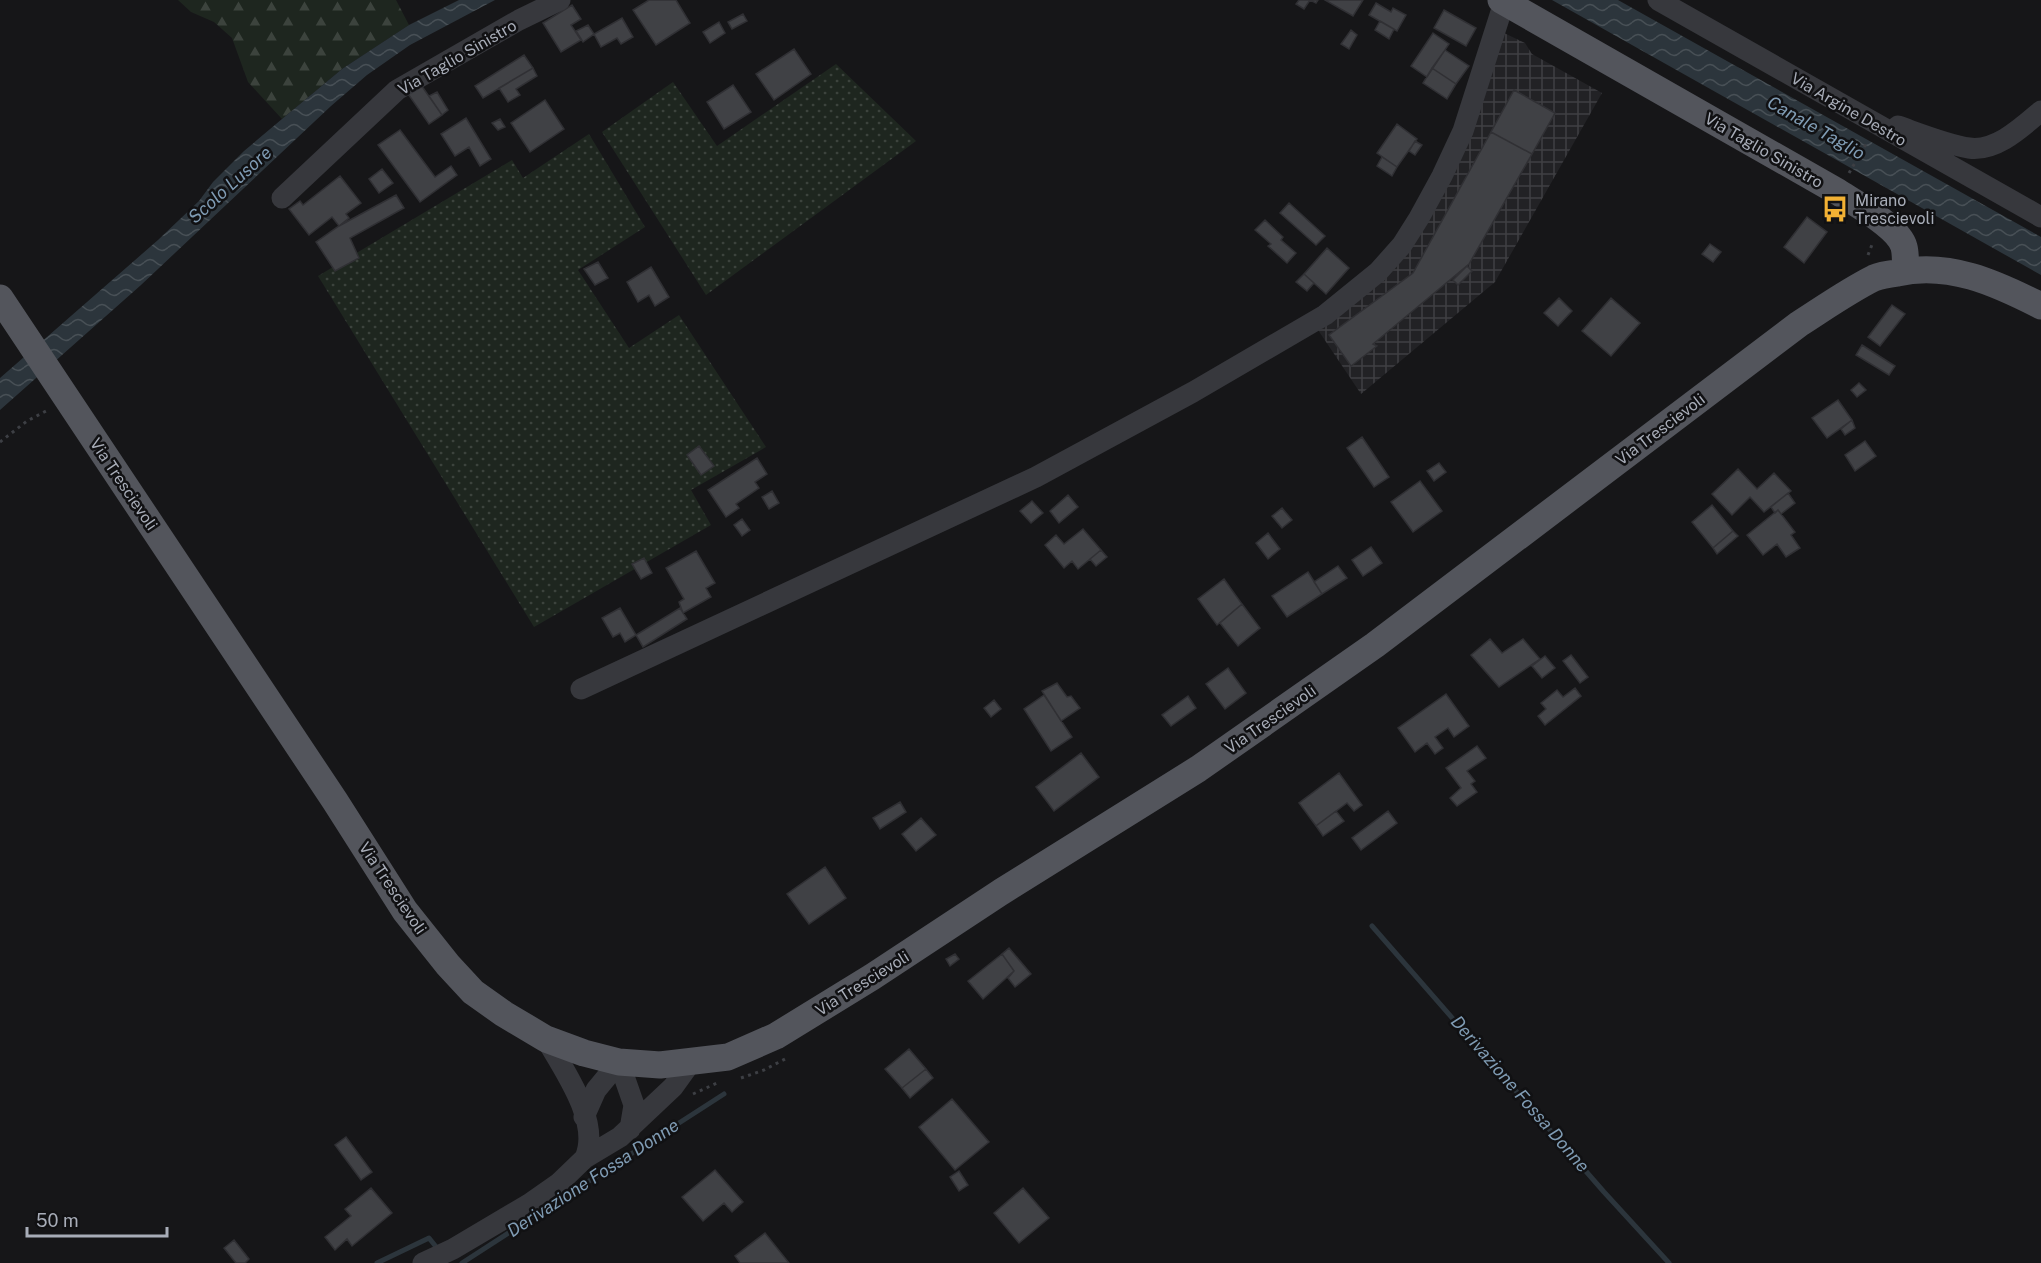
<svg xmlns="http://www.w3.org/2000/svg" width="2041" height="1263" font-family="'Public Sans',sans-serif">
	<defs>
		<pattern id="industrial-grid" width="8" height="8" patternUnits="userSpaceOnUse" patternTransform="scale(1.5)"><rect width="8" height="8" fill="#222225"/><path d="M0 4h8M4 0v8" fill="none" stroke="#3f3f43"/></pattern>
		<pattern id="forest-firs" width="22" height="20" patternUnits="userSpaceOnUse" patternTransform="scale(1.5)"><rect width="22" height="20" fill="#1e261f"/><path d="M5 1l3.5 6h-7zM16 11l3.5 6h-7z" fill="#3c433d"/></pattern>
		<pattern id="garden-dots" width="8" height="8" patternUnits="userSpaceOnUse" patternTransform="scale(1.5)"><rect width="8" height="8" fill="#1e261f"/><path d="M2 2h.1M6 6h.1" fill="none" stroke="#3c433d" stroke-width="1.8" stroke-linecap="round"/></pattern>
		<pattern id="water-waves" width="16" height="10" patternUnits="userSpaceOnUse" patternTransform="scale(1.5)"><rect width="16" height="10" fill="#2c353c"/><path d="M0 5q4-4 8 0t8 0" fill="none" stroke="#485056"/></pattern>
	</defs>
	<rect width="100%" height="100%" fill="#161618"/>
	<!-- industrial -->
	<path fill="url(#industrial-grid)" d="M1502 32 1525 43 1532 54 1602 93 1495 282 1361 394 1316 327 1392 270Z"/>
	<!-- forest -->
	<path fill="url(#forest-firs)" d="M178 0H396L409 25 342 69 282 119 248 82 232 38 214 22 191 12Z"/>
	<!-- garden -->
	<path fill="url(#garden-dots)" d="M836 64 916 141 706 295 602 132 673 82 717 146Z
		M589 134 645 227 578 270 629 348 679 315 766 447 691 490 711 525 534 627 318 276 512 160 523 178Z"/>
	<!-- water -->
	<path fill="url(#water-waves)" d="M459 0H495L410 45 367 75 331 106 141 285 0 410V378L158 240 199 201 213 182 244 151 282 119 342 69 380 44 409 25Z
		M1552 0H1618L2041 237V275Z"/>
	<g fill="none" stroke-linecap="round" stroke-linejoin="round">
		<!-- stream -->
		<path stroke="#2c353c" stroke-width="5" d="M1372 926 1604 1192 1669 1263
			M377 1263 429 1238 437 1248
			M462 1263 724 1094"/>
	</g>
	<!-- building -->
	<path fill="#404145" stroke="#303034" stroke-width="1.5" d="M649 0H676L690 23 656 45 633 10Z
		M1299 0H1318L1316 3 1310 0 1304 9 1296 4Z
		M1325 0H1363L1353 16Z
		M1376 3 1391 12 1393 8 1406 15 1397 31 1369 15Z
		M572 5 581 19 571 25 581 40 561 52 543 23Z
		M1444 10 1476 28 1466 46 1434 28Z
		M743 14 747 21 732 29 728 22Z
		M622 18 633 37 621 44 617 38 601 47 594 34Z
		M1380 21 1394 29 1389 39 1375 30Z
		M719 22 725 33 710 43 703 32Z
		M588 25 594 34 583 42 576 31Z
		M1351 30 1357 35 1349 49 1341 44Z
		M1433 33 1449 44 1427 77 1411 66Z
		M794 49 811 74 774 100 756 74Z
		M1445 50 1469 66 1456 84 1432 68Z
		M524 55 533 68 483 98 475 86Z
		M533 68 537 76 516 89 520 95 508 102 499 88Z
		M1432 68 1456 84 1447 99 1423 83Z
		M419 82 442 115 429 124 406 91Z
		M733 85 751 112 724 129 707 102Z
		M1514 90 1555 113 1532 154 1491 132Z
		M437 92 448 110 442 115 429 96Z
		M545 100 564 129 530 152 511 123Z
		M466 118 491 159 480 166 469 147 455 156 441 134Z
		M500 119 505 127 498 130 492 123Z
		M1397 124 1417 139 1397 167 1377 153Z
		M400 130 435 177 451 166 457 175 420 202 378 145Z
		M1491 132 1532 154 1469 264 1373 344 1377 346 1351 366 1329 335 1413 273Z
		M1415 141 1422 145 1415 155 1409 151Z
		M1382 157 1397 167 1392 176 1377 166Z
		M382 169 393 183 379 193 369 179Z
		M340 176 361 203 346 214 349 218 339 226 332 217 309 235 289 209 300 201 303 205Z
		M396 195 404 208 350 238 359 258 335 271 316 242 339 226Z
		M1289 203 1325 236 1316 245 1280 213Z
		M1807 217 1827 232 1804 263 1784 247Z
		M1265 220 1283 237 1281 240 1296 253 1287 263 1268 246 1271 244 1255 230Z
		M1710 244 1721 252 1713 262 1702 254Z
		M1327 248 1349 268 1326 294 1304 274Z
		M598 262 608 278 595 285 584 269Z
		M1467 266 1472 271 1458 285 1453 280Z
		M651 267 669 297 655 306 649 295 638 302 627 282Z
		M1304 274 1314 283 1307 291 1296 282Z
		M1559 298 1572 311 1558 326 1544 313Z
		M1611 298 1640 323 1611 356 1582 331Z
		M1892 305 1905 314 1880 346 1868 337Z
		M1862 345 1895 366 1889 375 1856 355Z
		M1859 383 1866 390 1857 397 1851 390Z
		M1838 400 1852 420 1827 438 1812 418Z
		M1852 420 1855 428 1845 435 1841 429Z
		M1362 437 1389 477 1374 487 1347 448Z
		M1865 441 1876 456 1855 471 1845 455Z
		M699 446 714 466 701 475 687 455Z
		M757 458 767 474 755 482 759 488 736 504 739 508 726 517 708 490Z
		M1439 463 1446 472 1434 481 1427 471Z
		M1738 469 1757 489 1774 473 1791 491 1764 512 1750 497 1732 515 1712 494Z
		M1420 481 1442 511 1413 532 1391 502Z
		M772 491 779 503 769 509 762 497Z
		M1788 493 1795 503 1781 514 1778 510 1775 513 1771 507Z
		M1068 495 1078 507 1059 523 1050 511Z
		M1032 501 1043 513 1031 523 1020 511Z
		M1712 505 1733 531 1713 548 1692 522Z
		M1282 508 1292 520 1282 528 1272 516Z
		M1778 510 1795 532 1791 535 1800 548 1786 557 1777 544 1763 555 1747 535Z
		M742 519 750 530 742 536 734 525Z
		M1083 529 1101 550 1078 569 1072 561 1064 568 1045 545 1056 535 1064 544Z
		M1733 531 1738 536 1717 554 1713 548Z
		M1268 533 1280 549 1268 559 1256 543Z
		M1371 547 1382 563 1363 576 1352 560Z
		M1101 550 1107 557 1096 566 1090 559Z
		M696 551 715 583 706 588 711 597 683 613 679 602 684 599 666 568Z
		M644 558 652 573 641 579 632 564Z
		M1338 566 1347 578 1322 594 1314 582Z
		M1308 572 1322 594 1287 617 1272 596Z
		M1224 579 1242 604 1217 625 1198 599Z
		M1242 604 1260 628 1238 646 1220 623Z
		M620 608 636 635 625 642 620 633 613 637 602 618Z
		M680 608 687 619 643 647 636 635Z
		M1490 639 1502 653 1523 639 1540 659 1499 687 1471 655Z
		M1571 655 1588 677 1580 683 1563 661Z
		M1545 656 1555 668 1542 678 1532 666Z
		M1228 668 1246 693 1225 709 1206 684Z
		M1057 683 1067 697 1071 696 1080 708 1061 721 1042 691Z
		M1575 688 1581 696 1545 725 1538 716 1546 709 1541 703 1557 690 1563 697Z
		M1446 694 1469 726 1454 737 1448 728 1435 737 1443 748 1435 754 1427 743 1415 752 1398 728Z
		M1044 695 1072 737 1051 751 1024 709Z
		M1188 696 1196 708 1171 726 1162 715Z
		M994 700 1001 709 991 717 984 708Z
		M1477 746 1486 758 1467 771 1475 781 1471 784 1477 792 1457 806 1450 798 1461 788 1446 768Z
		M1081 753 1099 777 1054 811 1036 787Z
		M1339 773 1362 805 1354 811 1347 803 1316 826 1299 803Z
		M900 802 906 812 880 829 873 818Z
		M1336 811 1344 821 1323 836 1316 826Z
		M1388 811 1397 823 1361 850 1352 838Z
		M921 818 936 835 916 851 902 834Z
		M825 867 846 898 809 924 787 894Z
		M1009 948 1031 974 1015 987 1008 978 1014 971 1002 954Z
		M955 954 959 959 950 966 946 959Z
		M1002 954 1014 971 983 999 968 981Z
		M909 1049 926 1069 902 1088 885 1069Z
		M926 1069 933 1078 910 1098 902 1088Z
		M952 1099 989 1142 955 1170 919 1127Z
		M346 1137 372 1172 361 1180 335 1145Z
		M715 1170 743 1202 732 1212 724 1203 703 1221 682 1197Z
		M959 1171 968 1185 959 1191 950 1177Z
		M371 1188 392 1213 352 1246 347 1239 335 1250 325 1237 351 1216 345 1209Z
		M1023 1188 1049 1218 1019 1243 994 1213Z
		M765 1233 789 1263H740L735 1256Z
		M234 1240 249 1259 245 1263H236L224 1248Z"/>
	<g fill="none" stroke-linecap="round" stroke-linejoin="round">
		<!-- path -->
		<path stroke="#3d3f44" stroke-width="3" stroke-dasharray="3 4.5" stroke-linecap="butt" d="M1849 173 1867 142
			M1868 255 1873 242
			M0 442 27 421 48 410
			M741 1078 764 1070 787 1058
			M693 1094 717 1083"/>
		<!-- minor -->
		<path stroke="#37383d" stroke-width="21" d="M1658 0 2041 217
			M1898 126C1918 133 1948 145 1969 148 1996 152 2022 127 2041 111
			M282 198 397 90 519 20 560 0
			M581 689 1036 477 1193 392 1325 315 1378 272 1402 245 1419 218 1442 176 1463 131 1501 12 1506 3
			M546 1039C564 1070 601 1122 585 1158
			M584 1117 596 1090 619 1062 634 1105 630 1129
			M423 1263 453 1249 529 1204 559 1183 585 1158 620 1137 673 1087 691 1062"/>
		<!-- major -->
		<path stroke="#53555c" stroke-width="27" d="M1501 0 1838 192C1855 203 1899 227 1904 247 1906 254 1905 263 1906 271
			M0 298 335 801 405 911 448 965 473 992 504 1014 546 1039 584 1053 619 1062 660 1065 728 1057 776 1036 872 977 1001 892 1198 769 1375 645 1799 324C1824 308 1848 291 1874 278 1881 275 1889 274 1897 273 1948 261 1996 283 2041 306"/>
	</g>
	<!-- icons -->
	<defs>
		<g id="bus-bare" transform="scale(2.07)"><path d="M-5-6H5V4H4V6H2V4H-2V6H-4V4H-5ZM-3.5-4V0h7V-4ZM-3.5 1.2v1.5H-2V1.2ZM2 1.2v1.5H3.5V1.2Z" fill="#f2b134" stroke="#111113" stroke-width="2.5" paint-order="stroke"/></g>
	</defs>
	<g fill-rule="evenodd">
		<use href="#bus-bare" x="1835" y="209"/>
	</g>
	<g text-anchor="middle" stroke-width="5" stroke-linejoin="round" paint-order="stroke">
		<!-- street labels -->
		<g font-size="16" fill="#a8adb8" stroke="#111113">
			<text transform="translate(457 57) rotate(-30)" y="6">Via Taglio Sinistro</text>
			<text transform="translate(1849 109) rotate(30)" y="6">Via Argine Destro</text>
			<text transform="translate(1764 150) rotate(30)" y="6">Via Taglio Sinistro</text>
			<text transform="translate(1660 429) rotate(-37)" y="6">Via Trescievoli</text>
			<text transform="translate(124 484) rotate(56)" y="6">Via Trescievoli</text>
			<text transform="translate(1270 719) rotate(-35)" y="6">Via Trescievoli</text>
			<text transform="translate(393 888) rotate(56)" y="6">Via Trescievoli</text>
			<text transform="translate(862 983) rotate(-32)" y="6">Via Trescievoli</text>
		</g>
		<!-- poi labels -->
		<g font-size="16" fill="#a8adb8" stroke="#111113" text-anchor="start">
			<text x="1855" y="206">Mirano<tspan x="1855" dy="18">Trescievoli</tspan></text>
		</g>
		<!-- water labels -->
		<g font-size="18" font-style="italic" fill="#7f9bb3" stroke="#111113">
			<text transform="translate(1816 128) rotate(30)" y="6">Canale Taglio</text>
			<text transform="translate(230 185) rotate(-42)" y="6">Scolo Lusore</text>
			<text transform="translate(1520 1094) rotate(49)" y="6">Derivazione Fossa Donne</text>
			<text transform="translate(593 1178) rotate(-33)" y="6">Derivazione Fossa Donne</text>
		</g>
	</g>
	<!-- scale -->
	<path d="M27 1227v9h140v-9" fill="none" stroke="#a8adb8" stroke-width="3"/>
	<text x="36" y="1227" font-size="18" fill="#a8adb8" stroke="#111113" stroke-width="4.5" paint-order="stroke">50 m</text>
</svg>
